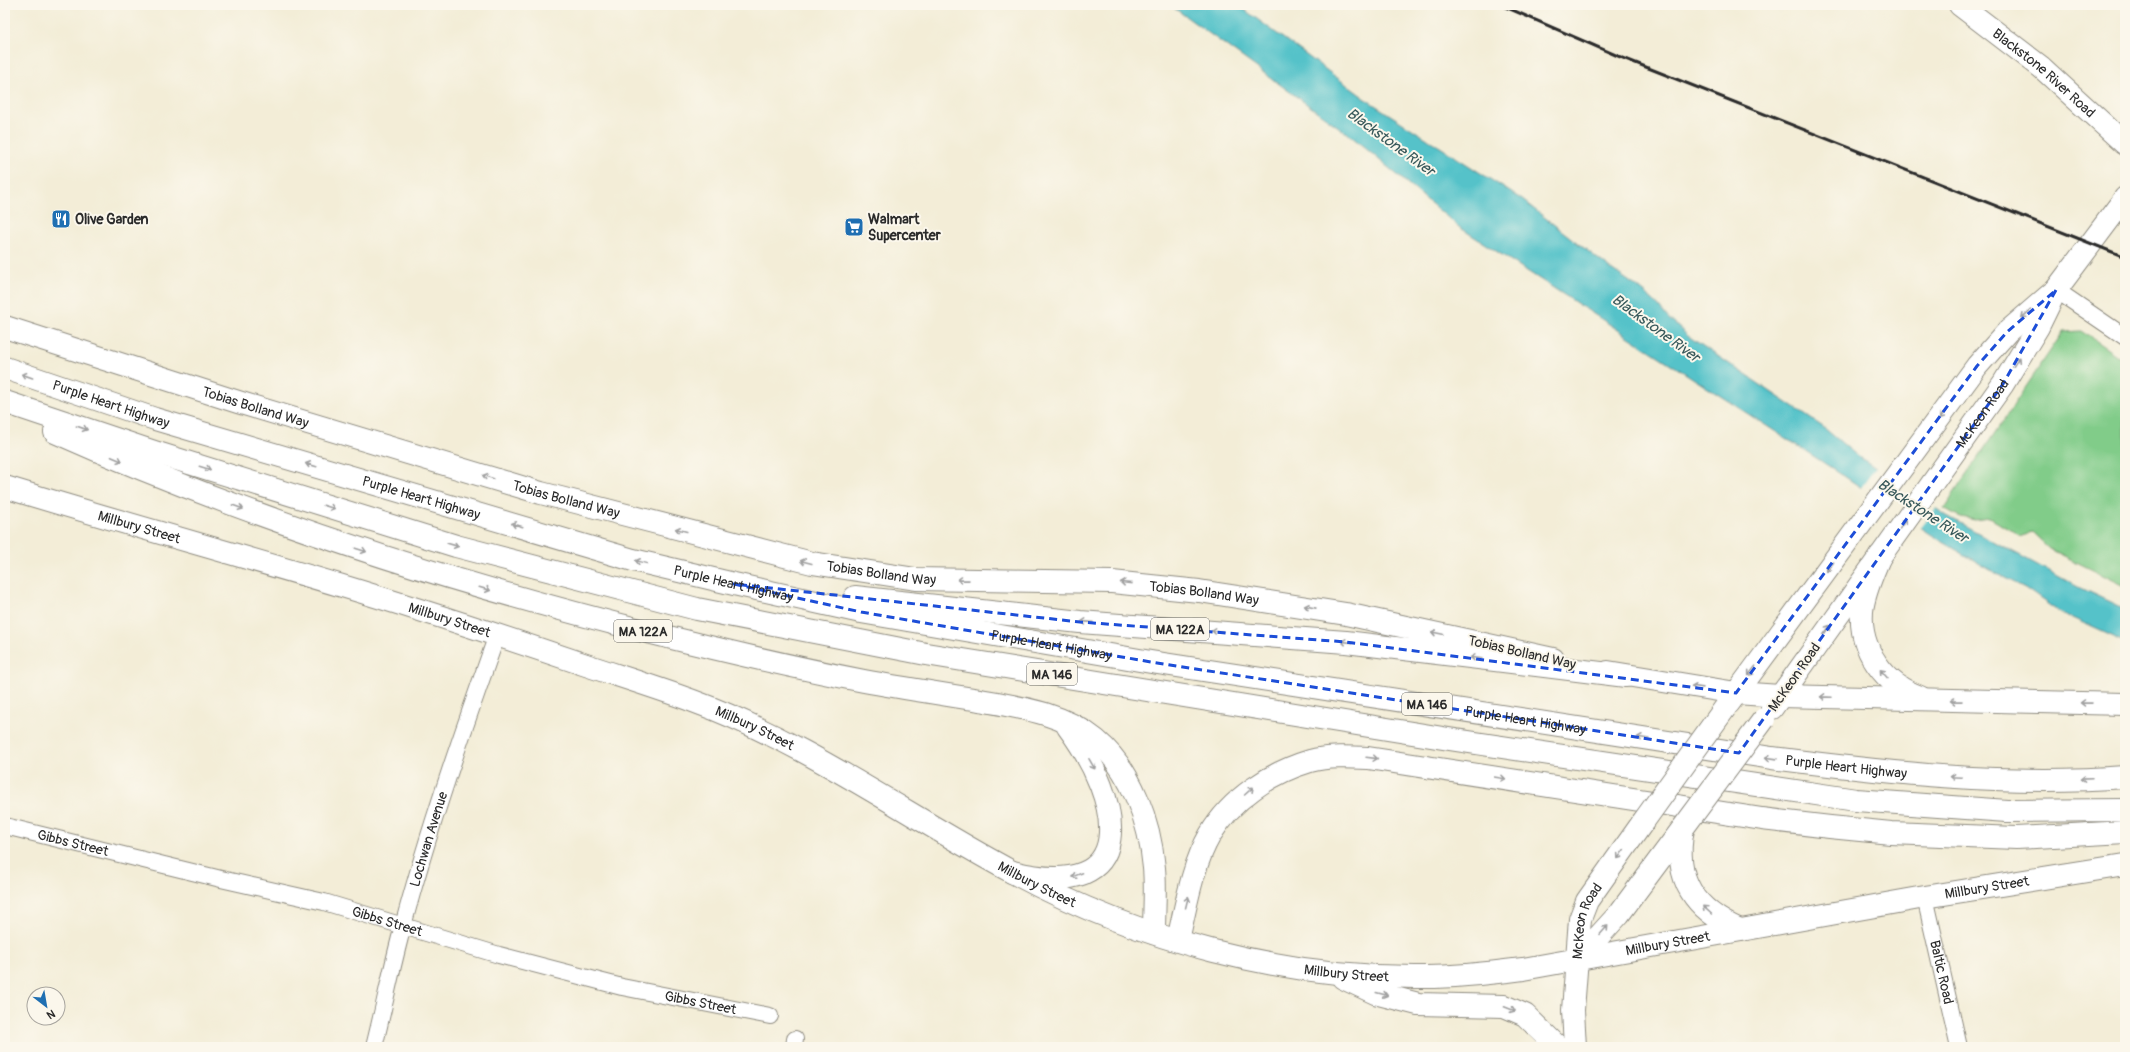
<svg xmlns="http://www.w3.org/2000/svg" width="2130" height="1052" font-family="Pangolin,sans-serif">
	<rect width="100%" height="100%" fill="#fbf7ec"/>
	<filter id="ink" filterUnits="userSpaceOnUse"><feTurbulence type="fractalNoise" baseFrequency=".025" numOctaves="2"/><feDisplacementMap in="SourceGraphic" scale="8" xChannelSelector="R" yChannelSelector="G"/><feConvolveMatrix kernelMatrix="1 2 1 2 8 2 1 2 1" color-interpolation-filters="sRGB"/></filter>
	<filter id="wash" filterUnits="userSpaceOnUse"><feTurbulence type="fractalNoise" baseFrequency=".012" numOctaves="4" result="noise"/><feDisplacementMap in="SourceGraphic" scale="16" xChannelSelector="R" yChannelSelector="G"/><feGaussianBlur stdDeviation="0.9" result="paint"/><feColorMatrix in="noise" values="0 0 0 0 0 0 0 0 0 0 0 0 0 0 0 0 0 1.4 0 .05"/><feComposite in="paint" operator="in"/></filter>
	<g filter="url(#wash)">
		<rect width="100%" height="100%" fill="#f3edd7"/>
		<!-- green -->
		<path fill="#81cc89" stroke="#567c5a" d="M2081 331 2125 361V586L2050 549 2032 532 2020 536 1990 518 1975 520 1960 517 1944 508 2063 332Z"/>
		<!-- water -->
		<path fill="#54c2c9" stroke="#40767a" d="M1170 5H1238L1370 102 1521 199 1611 269 1636 286 1654 301 1668 318 1688 336 1823 427 1855 454 1947 516 2080 588 2125 609V642L2059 612 2025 588 1999 575 1938 539 1841 474 1459 227 1351 136Z"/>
		<!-- pier -->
		<path fill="#f3edd7" d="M1877 466 1937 507 1920 529 1860 489Z"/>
	</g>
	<g filter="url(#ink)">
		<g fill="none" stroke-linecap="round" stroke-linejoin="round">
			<!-- street casing -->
			<g stroke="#8f8c81" stroke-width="18">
				<g id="street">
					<path d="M2056 290 2125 337"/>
					<path id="s1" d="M5 826 221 879 324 902 499 955 622 987 770 1016"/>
					<path id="s2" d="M1925 897 1959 1047"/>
					<path id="s3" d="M374 1047C384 1007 392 966 403 926 429 828 463 731 497 635"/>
					<path d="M794 1047 795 1039"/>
				</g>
			</g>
			<!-- secondary casing -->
			<g stroke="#8f8c81" stroke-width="24">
				<g id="secondary">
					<path id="s4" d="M1960 5 2041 67 2125 144"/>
					<path id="s5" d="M5 327 238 402 541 493 812 563 916 579 1112 582 1199 591 1346 614 1553 659"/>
					<path id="s6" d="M5 487C116 521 228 552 339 585 422 610 504 637 586 665 622 677 658 688 693 701 808 743 907 816 1014 873 1138 940 1284 979 1426 977 1458 977 1491 973 1523 969L1925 897 2125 865"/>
					<path d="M1608 672 1736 693 1780 696"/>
					<path d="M1729 703 1977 366 2007 332 2052 293"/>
					<path id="s7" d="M1772 708 2003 384 2038 327 2056 290 2125 198"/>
					<path d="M1683 829C1673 880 1695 910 1740 930"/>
					<path d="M1578 959 1619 914 1683 828"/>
					<path d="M1343 978 1375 993 1418 1004 1504 1006 1525 1015 1558 1047"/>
					<path id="s8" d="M1575 1047 1573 1010 1580 919 1587 901 1643 822"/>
				</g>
			</g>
			<!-- highway casing -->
			<g stroke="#8f8c81" stroke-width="24">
				<g id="highway">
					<path id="s9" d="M5 368 155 419 633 560 734 584 861 612 1151 662 1772 758C1889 773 2007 786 2125 777"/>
					<path d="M5 402 154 452 456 546 697 609 926 654 1449 739 1856 800 2007 811 2125 810"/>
					<path d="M55 432C246 517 445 581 648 632 720 650 792 667 864 681 901 688 937 693 974 699 1017 707 1061 712 1096 740 1132 770 1150 823 1154 868 1156 889 1154 911 1154 933"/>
					<path d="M1880 556C1873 573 1864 592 1862 611 1859 650 1885 685 1920 697"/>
					<path d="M855 597 1080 622 1346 642 1626 676"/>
					<path d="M1780 696 2125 704"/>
					<path d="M1012 872C1142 904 1123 801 1068 727"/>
					<path d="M1178 940C1186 906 1192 866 1210 835 1231 799 1270 773 1310 761 1328 756 1349 757 1368 758L1762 819 1830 827 1891 833 2016 838 2125 832"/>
				</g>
			</g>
			<!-- street -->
			<use href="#street" stroke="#fff" stroke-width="16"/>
			<!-- secondary -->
			<use href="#secondary" stroke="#fff" stroke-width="22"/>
			<!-- highway -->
			<use href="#highway" stroke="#fff" stroke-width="22"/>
			<!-- rail -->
			<path stroke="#2b2b2b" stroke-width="3" d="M1501 5 1618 56 2125 257"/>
			<!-- secondary-bridge casing -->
			<g stroke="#8f8c81" stroke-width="24" stroke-linecap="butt">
				<path id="secondary-bridge" d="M1643 822 1725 708
					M1683 828 1764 719"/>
			</g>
			<!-- secondary-bridge -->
			<use href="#secondary-bridge" stroke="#fff" stroke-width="22"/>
		</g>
		<!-- one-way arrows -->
		<defs><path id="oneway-shaft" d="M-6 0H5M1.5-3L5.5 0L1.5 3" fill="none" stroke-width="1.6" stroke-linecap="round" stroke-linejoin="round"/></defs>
		<g stroke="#a0a0a0">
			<use href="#oneway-shaft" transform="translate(2026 314) rotate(139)"/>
			<use href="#oneway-shaft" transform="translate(2016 362) rotate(-58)"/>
			<use href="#oneway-shaft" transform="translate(27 376) rotate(-161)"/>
			<use href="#oneway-shaft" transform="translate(1943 414) rotate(126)"/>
			<use href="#oneway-shaft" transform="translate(82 428) rotate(19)"/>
			<use href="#oneway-shaft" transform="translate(117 459) rotate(23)"/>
			<use href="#oneway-shaft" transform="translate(311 465) rotate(-164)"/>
			<use href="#oneway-shaft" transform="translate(205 468) rotate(17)"/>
			<use href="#oneway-shaft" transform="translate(488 477) rotate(-163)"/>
			<use href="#oneway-shaft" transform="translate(238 507) rotate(20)"/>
			<use href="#oneway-shaft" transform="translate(329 507) rotate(17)"/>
			<use href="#oneway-shaft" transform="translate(1903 524) rotate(-55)"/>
			<use href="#oneway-shaft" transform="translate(517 525) rotate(-164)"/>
			<use href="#oneway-shaft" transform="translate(681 530) rotate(-166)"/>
			<use href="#oneway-shaft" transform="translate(453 545) rotate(16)"/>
			<use href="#oneway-shaft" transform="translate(361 550) rotate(18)"/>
			<use href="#oneway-shaft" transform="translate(641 562) rotate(-166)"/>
			<use href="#oneway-shaft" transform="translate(806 562) rotate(-166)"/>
			<use href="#oneway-shaft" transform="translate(1830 567) rotate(127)"/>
			<use href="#oneway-shaft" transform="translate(963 580) rotate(-179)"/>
			<use href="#oneway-shaft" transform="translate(1126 583) rotate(-174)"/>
			<use href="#oneway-shaft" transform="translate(485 589) rotate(16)"/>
			<use href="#oneway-shaft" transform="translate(1310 607) rotate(-169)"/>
			<use href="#oneway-shaft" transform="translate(1087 622) rotate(-176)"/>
			<use href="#oneway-shaft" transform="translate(1827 630) rotate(-55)"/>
			<use href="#oneway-shaft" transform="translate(1217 631) rotate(-176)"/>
			<use href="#oneway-shaft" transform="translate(1437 633) rotate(-168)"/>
			<use href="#oneway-shaft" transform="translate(1347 642) rotate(-174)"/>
			<use href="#oneway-shaft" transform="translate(1476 658) rotate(-173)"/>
			<use href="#oneway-shaft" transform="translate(1752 671) rotate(127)"/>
			<use href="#oneway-shaft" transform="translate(1884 674) rotate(-131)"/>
			<use href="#oneway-shaft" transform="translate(1697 687) rotate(-172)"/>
			<use href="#oneway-shaft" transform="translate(1826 697) rotate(-178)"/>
			<use href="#oneway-shaft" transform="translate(1956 701) rotate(-179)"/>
			<use href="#oneway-shaft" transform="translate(2086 703) rotate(-179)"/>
			<use href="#oneway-shaft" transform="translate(1643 738) rotate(-171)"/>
			<use href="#oneway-shaft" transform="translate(1372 758) rotate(7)"/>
			<use href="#oneway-shaft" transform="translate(1771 758) rotate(-172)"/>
			<use href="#oneway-shaft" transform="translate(1092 764) rotate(60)"/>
			<use href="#oneway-shaft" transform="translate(1956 777) rotate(-177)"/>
			<use href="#oneway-shaft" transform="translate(1500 778) rotate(9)"/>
			<use href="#oneway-shaft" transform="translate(2086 779) rotate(178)"/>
			<use href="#oneway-shaft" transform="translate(1249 791) rotate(-42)"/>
			<use href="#oneway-shaft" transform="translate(1621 854) rotate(125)"/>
			<use href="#oneway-shaft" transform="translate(1077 875) rotate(158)"/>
			<use href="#oneway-shaft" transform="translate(1187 902) rotate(-76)"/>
			<use href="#oneway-shaft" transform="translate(1707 910) rotate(-138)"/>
			<use href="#oneway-shaft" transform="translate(1604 930) rotate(-48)"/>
			<use href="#oneway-shaft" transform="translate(1382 994) rotate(15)"/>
			<use href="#oneway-shaft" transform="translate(1510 1009) rotate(21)"/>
		</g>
	</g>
	<!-- marked area -->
	<path fill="none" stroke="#1d4ed8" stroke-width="3" stroke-dasharray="8 5" stroke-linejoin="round" d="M2056 290 2003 384 1739 753 1151 662 861 612 734 584 1080 622 1346 642 1736 693 1977 366 2007 332Z"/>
	<!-- icons -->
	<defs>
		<g id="restaurant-square" transform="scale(1)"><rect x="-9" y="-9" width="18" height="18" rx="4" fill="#1f6fb2" stroke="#fbf7ec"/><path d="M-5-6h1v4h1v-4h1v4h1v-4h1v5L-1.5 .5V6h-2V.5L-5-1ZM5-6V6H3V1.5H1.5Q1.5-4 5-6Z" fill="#fff"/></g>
		<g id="supermarket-square" transform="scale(1)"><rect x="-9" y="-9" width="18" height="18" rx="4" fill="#1f6fb2" stroke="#fbf7ec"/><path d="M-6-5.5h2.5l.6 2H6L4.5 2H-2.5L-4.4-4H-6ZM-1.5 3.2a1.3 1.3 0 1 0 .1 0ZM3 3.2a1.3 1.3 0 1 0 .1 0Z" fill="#fff"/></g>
	</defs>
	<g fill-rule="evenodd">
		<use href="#restaurant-square" x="61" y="219"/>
		<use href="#supermarket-square" x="854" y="227"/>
	</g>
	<g text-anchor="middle" stroke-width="4" stroke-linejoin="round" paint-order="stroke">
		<!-- shield labels -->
		<g fill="#fbf7ec" stroke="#696865" stroke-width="1">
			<rect x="1151" y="618" width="58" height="22" rx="3"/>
			<rect x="614" y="620" width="58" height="22" rx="3"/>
			<rect x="1027" y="663" width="50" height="22" rx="3"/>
			<rect x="1402" y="693" width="50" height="22" rx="3"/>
		</g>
		<g font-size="13" font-weight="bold" fill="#2b2b2b">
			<text x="1180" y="634">MA 122A</text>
			<text x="643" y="636">MA 122A</text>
			<text x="1052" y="679">MA 146</text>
			<text x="1427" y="709">MA 146</text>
		</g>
		<!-- street labels -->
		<g font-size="14" fill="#2b2b2b" stroke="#fbf7ec">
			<text dy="5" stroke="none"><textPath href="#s4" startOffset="108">Blackstone River Road</textPath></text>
			<text dy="5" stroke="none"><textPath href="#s9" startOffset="112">Purple Heart Highway</textPath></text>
			<text dy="5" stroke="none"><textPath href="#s5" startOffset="263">Tobias Bolland Way</textPath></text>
			<text dy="5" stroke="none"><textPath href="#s7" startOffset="362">McKeon Road</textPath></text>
			<text dy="5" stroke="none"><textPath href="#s9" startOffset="436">Purple Heart Highway</textPath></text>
			<text dy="5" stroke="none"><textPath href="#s5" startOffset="587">Tobias Bolland Way</textPath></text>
			<text dy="5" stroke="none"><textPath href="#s6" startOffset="140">Millbury Street</textPath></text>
			<text dy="5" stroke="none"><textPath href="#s5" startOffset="911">Tobias Bolland Way</textPath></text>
			<text dy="5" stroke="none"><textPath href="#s9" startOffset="760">Purple Heart Highway</textPath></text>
			<text dy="5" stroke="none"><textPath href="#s5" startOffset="1235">Tobias Bolland Way</textPath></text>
			<text dy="5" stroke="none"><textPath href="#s6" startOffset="464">Millbury Street</textPath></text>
			<text dy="5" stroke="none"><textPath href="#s9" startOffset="1084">Purple Heart Highway</textPath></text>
			<text transform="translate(1522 652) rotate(13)" y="5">Tobias Bolland Way</text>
			<text transform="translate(1794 677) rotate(-55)" y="5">McKeon Road</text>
			<text dy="5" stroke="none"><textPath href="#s9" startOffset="1564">Purple Heart Highway</textPath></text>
			<text dy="5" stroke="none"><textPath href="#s6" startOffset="788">Millbury Street</textPath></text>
			<text dy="5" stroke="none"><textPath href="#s9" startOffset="1888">Purple Heart Highway</textPath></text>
			<text dy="5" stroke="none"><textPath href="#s3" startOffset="215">Lochwan Avenue</textPath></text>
			<text dy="5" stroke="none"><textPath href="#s1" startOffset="70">Gibbs Street</textPath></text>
			<text dy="5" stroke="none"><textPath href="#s6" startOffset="1111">Millbury Street</textPath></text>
			<text dy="5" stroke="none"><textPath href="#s6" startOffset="2083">Millbury Street</textPath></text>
			<text dy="5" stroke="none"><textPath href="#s8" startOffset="128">McKeon Road</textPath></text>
			<text dy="5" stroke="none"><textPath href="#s1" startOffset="394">Gibbs Street</textPath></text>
			<text dy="5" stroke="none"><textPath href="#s6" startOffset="1759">Millbury Street</textPath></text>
			<text dy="5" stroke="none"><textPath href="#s6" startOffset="1435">Millbury Street</textPath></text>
			<text dy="5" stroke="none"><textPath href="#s2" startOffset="77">Baltic Road</textPath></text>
			<text dy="5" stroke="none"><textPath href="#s1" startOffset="718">Gibbs Street</textPath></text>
		</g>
		<!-- poi labels -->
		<g font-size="14" font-weight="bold" fill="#2b2b2b" stroke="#fbf7ec" text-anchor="start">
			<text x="75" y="224">Olive Garden</text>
			<text x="868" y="224">Walmart<tspan x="868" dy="16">Supercenter</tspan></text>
		</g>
		<!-- water labels -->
		<g font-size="15" font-style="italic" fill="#37585a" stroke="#fbf7ec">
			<text transform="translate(1391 142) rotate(36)" y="5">Blackstone River</text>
			<text transform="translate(1656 328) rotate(36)" y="5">Blackstone River</text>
			<text transform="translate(1923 511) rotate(33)" y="5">Blackstone River</text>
		</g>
	</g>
	<!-- margin -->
	<rect width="2130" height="1052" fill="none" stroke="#fbf7ec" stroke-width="20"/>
	<!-- north arrow -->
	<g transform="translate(46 1006) rotate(149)"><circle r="19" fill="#fbf7ec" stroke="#a8a59f"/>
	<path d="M0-3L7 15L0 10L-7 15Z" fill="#1f6fb2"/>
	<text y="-6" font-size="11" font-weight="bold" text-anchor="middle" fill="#2b2b2b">N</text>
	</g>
</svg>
